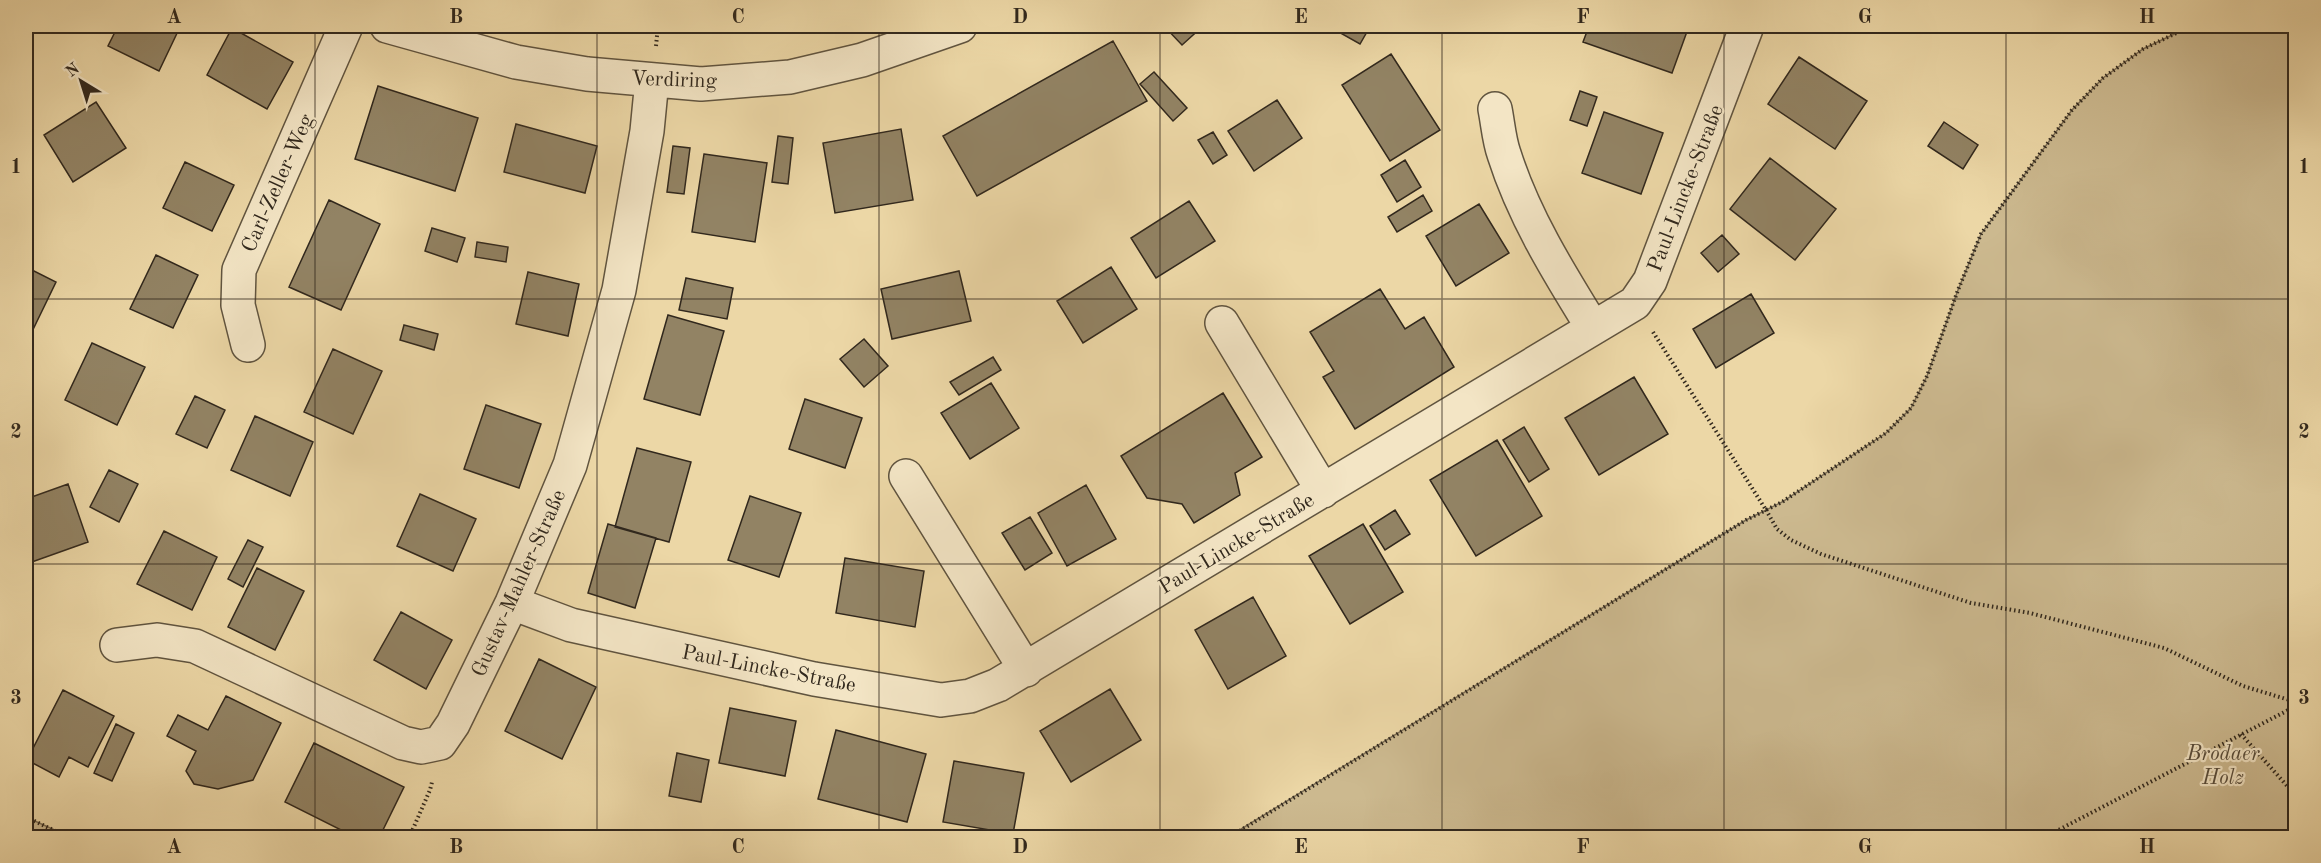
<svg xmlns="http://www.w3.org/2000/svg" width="2321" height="863" font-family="'Old Standard TT',serif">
	<rect width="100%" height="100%" fill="#ecd7a6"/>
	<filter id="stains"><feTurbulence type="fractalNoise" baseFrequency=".00333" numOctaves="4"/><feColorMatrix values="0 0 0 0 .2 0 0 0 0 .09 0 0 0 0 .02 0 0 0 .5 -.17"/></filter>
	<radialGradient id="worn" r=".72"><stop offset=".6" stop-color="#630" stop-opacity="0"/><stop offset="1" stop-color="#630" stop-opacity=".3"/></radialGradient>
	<!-- green -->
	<path fill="#ccb98f" stroke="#7e7056" stroke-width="1.5" d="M2191 26H2295V837H1228L1746 520 1782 502 1886 433 1911 408 1927 376 1958 290 1981 234 2072 110 2103 78 2143 49Z
		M26 817 70 837H26Z"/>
	<!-- building -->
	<path fill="#928364" stroke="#31281d" stroke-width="1.5" d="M118 26H177L180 27 159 71 108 46Z
		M1164 26H1203L1182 45Z
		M1328 26H1360L1368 30 1360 44Z
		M1589 26H1689L1672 73 1583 42Z
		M232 28 293 62 267 109 207 75Z
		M1113 41 1147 101 977 196 943 136Z
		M1391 54 1440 130 1390 161 1342 85Z
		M1799 57 1867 101 1835 149 1768 104Z
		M1154 72 1187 108 1173 121 1140 84Z
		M378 86 478 118 455 191 355 159Z
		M1580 91 1597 97 1587 126 1570 120Z
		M1277 100 1302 138 1254 171 1228 131Z
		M96 102 126 148 73 182 44 135Z
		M1604 112 1663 133 1641 194 1582 173Z
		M1944 122 1978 145 1963 169 1928 146Z
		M516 124 597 146 585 193 504 172Z
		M901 129 913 200 835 213 823 143Z
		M1213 132 1227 155 1213 164 1198 140Z
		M778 136 793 138 788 184 772 182Z
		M673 146 690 148 684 194 667 192Z
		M704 154 767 163 755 242 692 232Z
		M1770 158 1836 209 1795 260 1730 209Z
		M1405 160 1421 187 1397 202 1381 175Z
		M185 162 234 185 212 231 163 208Z
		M1423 195 1432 211 1397 232 1388 217Z
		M329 200 380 224 341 310 289 287Z
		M1189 201 1215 241 1156 278 1131 238Z
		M1479 204 1509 253 1456 286 1426 236Z
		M432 228 465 238 457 262 425 251Z
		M1722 235 1739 254 1718 272 1701 253Z
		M477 242 508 247 506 262 475 257Z
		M156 255 198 275 173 328 130 309Z
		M26 267 56 282 26 344Z
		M1111 267 1137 309 1083 343 1057 301Z
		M959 271 971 321 892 339 881 289Z
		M528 272 579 284 568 336 516 324Z
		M686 278 733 288 727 319 679 310Z
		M1380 289 1405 329 1424 317 1454 367 1355 429 1323 377 1334 371 1310 332Z
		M1751 294 1774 333 1716 368 1693 329Z
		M668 315 724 331 700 415 644 399Z
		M404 325 438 334 434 350 400 340Z
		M864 339 888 366 864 387 840 359Z
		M92 343 145 367 117 425 65 400Z
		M333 349 382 371 353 434 304 412Z
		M993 357 1001 370 959 395 950 382Z
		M1634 377 1668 434 1599 475 1565 418Z
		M991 383 1019 428 970 459 941 413Z
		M1223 393 1262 457 1235 473 1240 495 1194 523 1182 504 1147 498 1121 456Z
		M195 396 225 410 207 448 176 434Z
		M805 399 862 418 845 468 789 449Z
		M486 405 541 424 519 488 464 469Z
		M255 416 313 442 290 496 231 470Z
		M1524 427 1549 469 1529 482 1503 440Z
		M1497 440 1542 516 1476 556 1430 480Z
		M637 448 691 462 669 542 615 527Z
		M109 470 138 484 119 522 90 507Z
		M68 484 88 542 29 563 26 552V499Z
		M1086 485 1116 539 1067 566 1038 513Z
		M420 494 476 519 453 571 397 546Z
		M750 496 801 513 779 577 728 560Z
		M1395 510 1410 534 1385 550 1370 526Z
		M1030 517 1052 553 1025 570 1002 533Z
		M608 524 656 538 635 608 588 593Z
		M1363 524 1403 592 1350 624 1309 556Z
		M164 531 217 557 192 610 137 584Z
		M248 540 263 547 243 587 228 579Z
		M845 558 924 571 915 627 836 613Z
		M257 568 304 591 275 650 228 627Z
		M1253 597 1286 656 1228 689 1195 630Z
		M401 612 452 640 426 689 374 660Z
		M539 659 596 687 562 759 505 731Z
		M1110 689 1141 740 1071 782 1040 731Z
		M63 690 114 716 88 767 69 757 59 777 27 760Z
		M226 696 281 723 253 780 218 789 194 784 186 771 196 751 167 736 178 715 208 730Z
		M730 708 796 721 785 776 719 763Z
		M116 724 134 733 112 781 94 773Z
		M836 730 926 754 907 822 818 799Z
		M314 743 404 787 379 838H357L285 802Z
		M677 753 709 760 701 802 669 796Z
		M954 761 1024 773 1013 834 943 822Z"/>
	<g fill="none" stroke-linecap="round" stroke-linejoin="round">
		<!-- minor casing -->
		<g stroke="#60543f" stroke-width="36">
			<path id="minor" d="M387 26 516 62 587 74 701 84 790 77 862 60 960 26
				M1495 109C1498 124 1499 140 1504 154 1524 217 1559 273 1593 328
				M1222 323 1323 491
				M248 345 238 305 239 270 346 26
				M906 476 1026 670
				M512 603 571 625 814 679 941 700 970 696 998 685 1635 303 1650 281 1747 26
				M117 645 157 640 195 646 403 743 421 747 440 743 453 724 512 603 570 465 619 290 647 131 652 80"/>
		</g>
		<!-- path -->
		<path stroke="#31281d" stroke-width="4" stroke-dasharray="1.5 3" stroke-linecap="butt" d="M656 46 658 26
			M1653 332 1766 510 1782 502 1886 433 1911 408 1927 376 1958 290 1981 234 2072 110 2103 78 2143 49 2191 26
			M2241 734 2296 796
			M26 817 70 838
			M409 838 430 790 432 782
			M1228 838 1746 520 1766 510 1777 529 1791 540 1821 554 1971 603 2030 613 2164 648 2243 686 2296 702
			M2043 838 2296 706"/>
		<!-- minor -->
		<use href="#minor" stroke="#f3e5c5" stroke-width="33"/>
	</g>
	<!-- grid -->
	<path fill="none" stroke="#31281d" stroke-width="1.5" stroke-opacity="0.55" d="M315 26V838M597 26V838M879 26V838M1160 26V838M1442 26V838M1724 26V838M2006 26V838M26 299H2296M26 564H2296"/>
	<g text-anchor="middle" stroke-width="4.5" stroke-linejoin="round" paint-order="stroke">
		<!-- street labels -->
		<g font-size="21" fill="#31281d" stroke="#f3e5c5">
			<text transform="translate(674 79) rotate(2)" y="7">Verdiring</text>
			<text transform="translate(277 183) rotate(-66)" y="7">Carl-Zeller-Weg</text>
			<text transform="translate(1685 188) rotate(-69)" y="7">Paul-Lincke-Straße</text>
			<text transform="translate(1236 543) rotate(-31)" y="7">Paul-Lincke-Straße</text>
			<text transform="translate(518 583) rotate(-66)" y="7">Gustav-Mahler-Straße</text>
			<text transform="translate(769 668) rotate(11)" y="7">Paul-Lincke-Straße</text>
		</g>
		<!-- park labels -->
		<g font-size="21" font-style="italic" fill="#584c3a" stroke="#f3e5c5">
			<text x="2223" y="760">Brodaer<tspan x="2223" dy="24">Holz</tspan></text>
		</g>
	</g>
	<!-- margin -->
	<rect width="2321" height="863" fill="none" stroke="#ecd7a6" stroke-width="66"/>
	<!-- north arrow -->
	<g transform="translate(81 81) rotate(322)" stroke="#f3e5c5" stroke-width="4.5" paint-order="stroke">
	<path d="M0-4.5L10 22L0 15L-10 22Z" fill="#31281d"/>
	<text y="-9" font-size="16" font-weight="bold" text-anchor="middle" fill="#31281d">N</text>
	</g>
	<rect x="33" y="33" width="2255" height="797" fill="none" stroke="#31281d" stroke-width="2"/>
	<g font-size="20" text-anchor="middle" font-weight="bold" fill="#31281d">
		<text x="174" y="23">A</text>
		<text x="456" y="23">B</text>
		<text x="738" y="23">C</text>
		<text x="1020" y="23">D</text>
		<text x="1301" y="23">E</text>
		<text x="1583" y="23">F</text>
		<text x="1865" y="23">G</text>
		<text x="2147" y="23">H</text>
		<text x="16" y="173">1</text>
		<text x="2304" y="173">1</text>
		<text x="16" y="438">2</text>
		<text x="2304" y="438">2</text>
		<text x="16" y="704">3</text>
		<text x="2304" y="704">3</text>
		<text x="174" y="853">A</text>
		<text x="456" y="853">B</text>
		<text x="738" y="853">C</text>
		<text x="1020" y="853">D</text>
		<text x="1301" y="853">E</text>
		<text x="1583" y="853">F</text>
		<text x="1865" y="853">G</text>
		<text x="2147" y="853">H</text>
	</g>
	<rect width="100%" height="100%" filter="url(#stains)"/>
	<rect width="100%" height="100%" fill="url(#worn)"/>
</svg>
